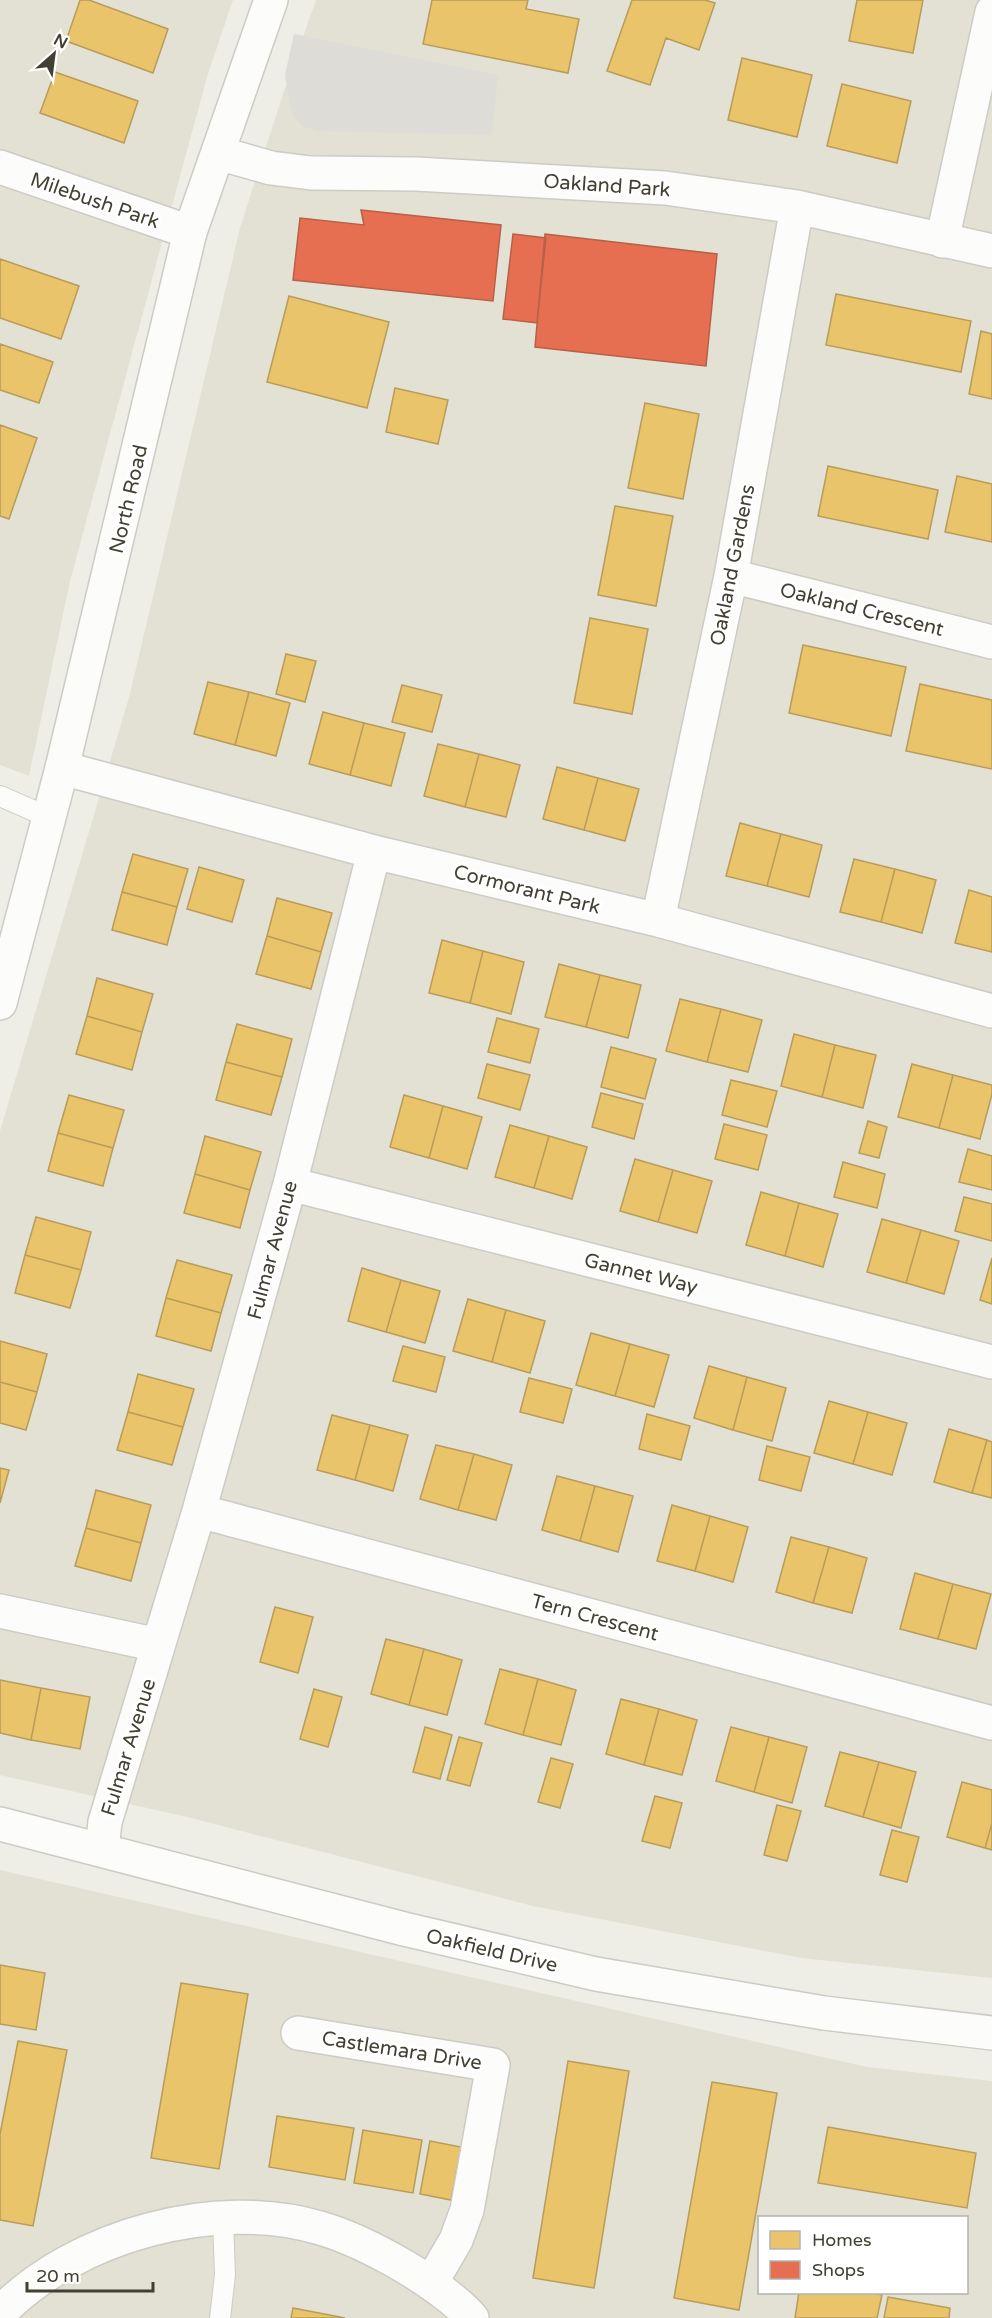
<svg xmlns="http://www.w3.org/2000/svg" width="992" height="2318" font-family="'Varela Round',sans-serif">
	<rect width="100%" height="100%" fill="#eeede6"/>
	<!-- residential -->
	<path fill="#e3e1d3" fill-rule="evenodd" d="M0 0H233L207 77 70 581 29 776 0 765Z
		M316 0H992V1978L802 1958 533 1906 183 1816 0 1775V1131L130 694 240 228 283 94Z
		M0 1870 867 2067 992 2081V2318H0ZM760 2218H966V2292H760Z"/>
	<!-- parking -->
	<path fill="#dddcd6" d="M294 34 498 75 492 135 318 131 302 126 295 118 290 106 285 75Z"/>
	<!-- homes -->
	<path fill="#e9c46a" stroke="#b79c5a" stroke-width="1.5" d="M80 0H89L168 29 153 73 66 41Z
		M432 0H528L526 9 579 19 568 73 423 44Z
		M632 0H705L715 3 699 50 666 38 650 85 607 71Z
		M857 0H923L913 53 849 41Z
		M742 58 812 75 797 137 728 120Z
		M55 72 138 101 124 143 40 113Z
		M842 84 911 101 897 163 827 146Z
		M0 259 79 286 61 339 0 318Z
		M836 294 971 321 961 372 826 345Z
		M289 296 389 322 367 408 267 382Z
		M981 331 992 334V399L969 394Z
		M0 344 53 362 39 403 0 390Z
		M395 388 448 400 438 444 386 432Z
		M645 403 699 414 683 499 628 488Z
		M0 425 37 438 9 519 0 516Z
		M828 466 938 490 928 539 818 516Z
		M957 476 992 484V542L945 532Z
		M615 506 673 516 656 606 598 595Z
		M590 618 648 629 632 714 574 703Z
		M803 645 906 667 891 736 789 713Z
		M286 654 316 661 305 702 276 694Z
		M208 682 249 692 235 745 194 734Z
		M920 684 992 700V769L906 751Z
		M402 685 442 695 432 732 392 722Z
		M249 692 290 703 276 756 235 745Z
		M323 712 364 723 350 775 309 764Z
		M364 723 405 733 391 786 350 775Z
		M438 744 479 754 465 807 424 796Z
		M479 754 520 765 506 817 465 807Z
		M557 767 598 778 584 830 543 819Z
		M598 778 639 789 625 841 584 830Z
		M740 823 781 834 767 886 726 876Z
		M781 834 822 845 809 897 767 886Z
		M133 854 188 869 177 907 122 892Z
		M854 859 895 869 881 922 840 912Z
		M199 867 244 880 232 922 187 909Z
		M895 869 936 880 922 933 881 922Z
		M969 890 992 897V952L955 943Z
		M122 892 177 907 167 945 112 930Z
		M277 898 332 913 321 952 267 936Z
		M267 936 321 952 311 989 256 974Z
		M442 940 483 951 470 1003 429 993Z
		M483 951 524 962 511 1014 470 1003Z
		M559 964 600 975 586 1027 545 1017Z
		M600 975 641 985 628 1038 586 1027Z
		M97 978 153 994 142 1032 87 1016Z
		M680 999 721 1009 707 1062 666 1051Z
		M721 1009 762 1020 748 1072 707 1062Z
		M87 1016 142 1032 132 1070 76 1054Z
		M497 1018 539 1029 530 1063 488 1052Z
		M237 1024 292 1039 282 1077 226 1062Z
		M794 1034 835 1045 822 1097 781 1086Z
		M835 1045 876 1055 863 1108 822 1097Z
		M611 1047 656 1059 645 1099 601 1087Z
		M226 1062 282 1077 271 1115 216 1100Z
		M487 1064 530 1075 520 1110 478 1098Z
		M912 1064 953 1075 939 1128 898 1117Z
		M953 1075 992 1085V1094L980 1139 939 1128Z
		M731 1080 777 1091 767 1127 722 1115Z
		M601 1093 643 1104 634 1139 592 1127Z
		M69 1095 124 1110 113 1148 58 1133Z
		M404 1095 443 1106 429 1158 390 1147Z
		M443 1106 482 1117 467 1169 429 1158Z
		M868 1121 887 1127 879 1158 859 1153Z
		M724 1124 767 1135 758 1170 715 1159Z
		M510 1125 549 1136 534 1188 495 1177Z
		M58 1133 113 1148 103 1186 48 1171Z
		M205 1136 261 1152 250 1190 195 1174Z
		M549 1136 587 1147 572 1199 534 1188Z
		M968 1149 992 1156V1190L959 1182Z
		M635 1159 673 1170 658 1222 620 1211Z
		M843 1162 885 1174 877 1208 834 1197Z
		M673 1170 712 1181 697 1233 658 1222Z
		M195 1174 250 1190 240 1228 184 1213Z
		M761 1192 799 1203 785 1256 746 1245Z
		M964 1197 992 1204V1241L955 1231Z
		M799 1203 838 1214 823 1267 785 1256Z
		M36 1217 91 1232 81 1270 25 1255Z
		M882 1219 921 1230 906 1283 867 1272Z
		M921 1230 959 1241 944 1294 906 1283Z
		M25 1255 81 1270 70 1308 15 1293Z
		M992 1258V1304L980 1300Z
		M177 1260 232 1275 221 1313 166 1298Z
		M362 1268 401 1280 386 1332 348 1321Z
		M401 1280 440 1291 425 1343 386 1332Z
		M166 1298 221 1313 211 1351 156 1336Z
		M468 1299 506 1310 492 1362 453 1351Z
		M506 1310 545 1321 530 1373 492 1362Z
		M591 1333 630 1344 615 1396 576 1385Z
		M0 1341 47 1354 37 1392 0 1382Z
		M630 1344 669 1355 654 1407 615 1396Z
		M403 1346 445 1357 436 1392 393 1381Z
		M709 1366 747 1377 733 1430 694 1418Z
		M138 1374 194 1389 183 1427 128 1412Z
		M747 1377 786 1388 772 1441 733 1430Z
		M529 1378 572 1389 563 1423 520 1412Z
		M0 1382 37 1392 26 1430 0 1423Z
		M829 1401 868 1412 853 1464 814 1453Z
		M128 1412 183 1427 172 1465 117 1450Z
		M868 1412 907 1423 892 1475 853 1464Z
		M647 1414 690 1426 681 1460 639 1449Z
		M332 1415 370 1425 355 1480 317 1470Z
		M370 1425 408 1435 393 1491 355 1480Z
		M949 1429 987 1440 972 1493 934 1482Z
		M987 1440 992 1442V1498L972 1493Z
		M436 1445 474 1454 458 1510 420 1499Z
		M767 1446 810 1457 801 1491 759 1480Z
		M474 1454 512 1465 496 1520 458 1510Z
		M0 1468 9 1470 0 1503Z
		M557 1476 595 1486 580 1541 542 1530Z
		M595 1486 633 1496 618 1552 580 1541Z
		M96 1490 151 1505 141 1543 86 1528Z
		M672 1505 710 1516 695 1571 657 1561Z
		M710 1516 748 1527 733 1582 695 1571Z
		M86 1528 141 1543 131 1581 75 1566Z
		M791 1537 829 1547 813 1603 776 1592Z
		M829 1547 867 1558 852 1613 813 1603Z
		M915 1573 953 1584 938 1639 900 1629Z
		M953 1584 991 1594 976 1649 938 1639Z
		M275 1607 313 1617 298 1673 260 1662Z
		M386 1639 424 1649 409 1705 371 1694Z
		M424 1649 462 1660 447 1715 409 1705Z
		M500 1669 538 1679 523 1735 485 1724Z
		M538 1679 576 1690 561 1745 523 1735Z
		M0 1680 41 1688 31 1740 0 1733Z
		M41 1688 90 1697 80 1749 31 1740Z
		M314 1689 342 1697 328 1747 300 1739Z
		M621 1699 659 1709 644 1765 606 1754Z
		M659 1709 697 1720 682 1775 644 1765Z
		M425 1727 452 1735 440 1779 413 1772Z
		M731 1727 769 1737 754 1792 716 1781Z
		M459 1737 482 1743 470 1786 447 1780Z
		M769 1737 807 1747 792 1803 754 1792Z
		M840 1752 879 1762 863 1817 825 1806Z
		M551 1758 573 1764 560 1808 538 1802Z
		M879 1762 916 1772 901 1828 863 1817Z
		M962 1782 992 1790V1823L985 1848 947 1837Z
		M655 1796 682 1803 670 1848 642 1841Z
		M777 1805 801 1811 787 1861 764 1855Z
		M992 1823V1850L985 1848Z
		M892 1830 919 1837 907 1882 880 1875Z
		M0 1965 45 1973 36 2030 0 2024Z
		M181 1983 248 1994 219 2169 151 2158Z
		M18 2041 67 2050 33 2226 0 2220V2134Z
		M568 2061 629 2071 594 2288 533 2278Z
		M712 2082 777 2093 739 2310 674 2298Z
		M277 2116 354 2128 345 2180 269 2167Z
		M828 2127 976 2153 967 2208 818 2183Z
		M363 2130 422 2140 413 2193 354 2183Z
		M430 2141 461 2147 451 2200 420 2194Z
		M799 2292H869L882 2295 877 2318H795Z
		M888 2297 950 2308 949 2318H884Z
		M293 2308 345 2318H291Z"/>
	<!-- shops -->
	<path fill="#e76f51" stroke="#b66148" stroke-width="1.5" d="M361 210 501 225 493 301 293 280 300 218 364 225Z
		M513 234 546 238 537 323 503 319Z
		M545 234 717 254 706 366 535 347Z"/>
	<g fill="none" stroke-linecap="round" stroke-linejoin="round">
		<!-- service casing -->
		<g stroke="#cccbc4" stroke-width="22">
			<path id="service" d="M0 796 48 817
				M220 2318 225 2275 223 2219"/>
		</g>
		<!-- minor casing -->
		<g stroke="#cccbc4" stroke-width="36">
			<path id="minor" d="M218 153 271 168 311 173 416 174 665 188 797 207 992 251
				M0 167 190 232
				M942 241 992 12
				M731 576 992 642
				M62 768 374 852 658 920 992 1011
				M658 920 731 576 797 207
				M290 1184 992 1362
				M199 1511 992 1723
				M0 1611 158 1645
				M102 1849 105 1822 199 1511 290 1184 374 852
				M298 2033 493 2065 467 2210 456 2240 431 2283
				M0 2313C75 2235 217 2197 320 2228 351 2237 380 2252 407 2268 430 2282 454 2298 472 2318"/>
		</g>
		<!-- tertiary casing -->
		<g stroke="#cccbc4" stroke-width="36">
			<path id="tertiary" d="M0 1003 62 768 190 232 271 0
				M0 1824 404 1929 596 1974 824 2013 992 2033"/>
		</g>
		<!-- service -->
		<use href="#service" stroke="#fcfcfb" stroke-width="20"/>
		<!-- minor -->
		<use href="#minor" stroke="#fcfcfb" stroke-width="33"/>
		<!-- tertiary -->
		<use href="#tertiary" stroke="#fcfcfb" stroke-width="33"/>
	</g>
	<g text-anchor="middle" stroke-width="6" stroke-linejoin="round" paint-order="stroke">
		<!-- street labels -->
		<g font-size="20" fill="#434033" stroke="#fff">
			<text transform="translate(607 185) rotate(4)" y="7">Oakland Park</text>
			<text transform="translate(95 200) rotate(19)" y="7">Milebush Park</text>
			<text transform="translate(128 499) rotate(-77)" y="7">North Road</text>
			<text transform="translate(732 565) rotate(-79)" y="7">Oakland Gardens</text>
			<text transform="translate(862 609) rotate(14)" y="7">Oakland Crescent</text>
			<text transform="translate(527 889) rotate(14)" y="7">Cormorant Park</text>
			<text transform="translate(272 1250) rotate(-75)" y="7">Fulmar Avenue</text>
			<text transform="translate(641 1273) rotate(14)" y="7">Gannet Way</text>
			<text transform="translate(595 1617) rotate(15)" y="7">Tern Crescent</text>
			<text transform="translate(128 1747) rotate(-73)" y="7">Fulmar Avenue</text>
			<text transform="translate(492 1950) rotate(13)" y="7">Oakfield Drive</text>
			<text transform="translate(402 2050) rotate(9)" y="7">Castlemara Drive</text>
		</g>
	</g>
	<!-- legend -->
	<rect x="758" y="2216" width="210" height="78" fill="#ffffff" stroke="#b4b3ad" stroke-width="1.5"/>
	<rect x="770" y="2231" width="30" height="18" fill="#e9c46a" stroke="#b4b3ad" stroke-width="1.5"/>
	<text x="812" y="2246" font-size="18" fill="#434033">Homes</text>
	<rect x="770" y="2261" width="30" height="18" fill="#e76f51" stroke="#b4b3ad" stroke-width="1.5"/>
	<text x="812" y="2276" font-size="18" fill="#434033">Shops</text>
	<!-- north arrow -->
	<g transform="translate(54 54) rotate(28)" stroke="#ffffff" stroke-width="4.5" paint-order="stroke">
	<path d="M0-4.5L10 22L0 15L-10 22Z" fill="#434033"/>
	<text y="-9" font-size="16" font-weight="bold" text-anchor="middle" fill="#434033">N</text>
	</g>
	<!-- scale -->
	<path d="M27 2282v9h126v-9" fill="none" stroke="#434033" stroke-width="3"/>
	<text x="36" y="2282" font-size="18" fill="#434033" stroke="#ffffff" stroke-width="4.5" paint-order="stroke">20 m</text>
</svg>
